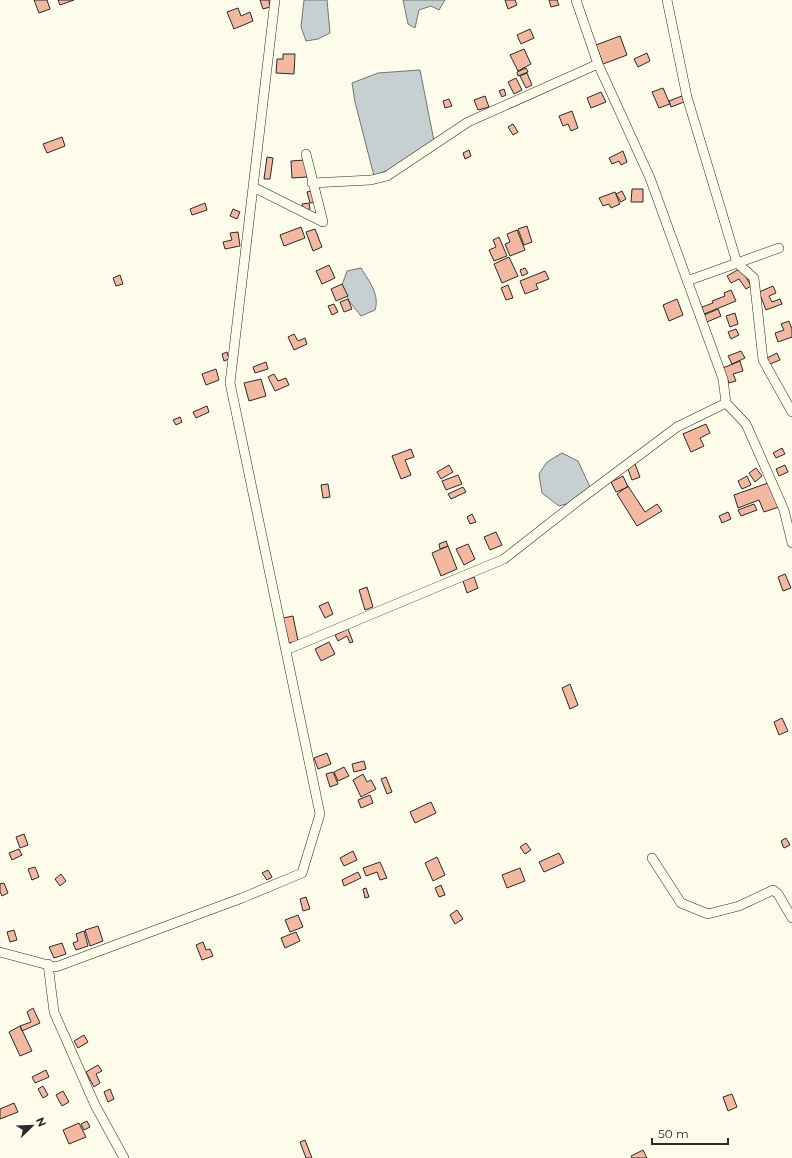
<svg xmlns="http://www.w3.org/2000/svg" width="792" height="1158" font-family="Montserrat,sans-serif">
	<rect width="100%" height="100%" fill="#fdfbea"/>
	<!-- water -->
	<path fill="#c7d0d0" stroke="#74746e" d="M304 0H327L330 33 318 39 306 41 301 27Z
		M403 0H445L439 10 431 6 419 10 415 28 408 24Z
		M420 70 434 141 397 166 374 176 355 102 352 83 378 73Z
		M361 268C369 281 380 295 375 310L361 316 349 301 342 285 347 271Z
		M562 453 578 461 590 487 577 501 559 506 542 493 539 474 547 462Z"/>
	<!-- building -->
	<path fill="#f2b8a0" stroke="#2b2b2b" d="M34 0H47L50 9 39 13Z
		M58 0H74L60 5Z
		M260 0H269L270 7 263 9Z
		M505 0H515L517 5 508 9Z
		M549 0H557L559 5 551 7Z
		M238 8 241 16 250 12 253 21 234 29 227 12Z
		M530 29 534 38 521 44 517 35Z
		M620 36 627 55 603 64 596 45Z
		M524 49 531 64 518 71 510 55Z
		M647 53 650 61 638 67 634 59Z
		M283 54H295L294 74 276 73 277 59H283Z
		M526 68 528 72 518 76 517 72Z
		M527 73 532 85 526 88 520 76Z
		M516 78 522 90 514 94 508 82Z
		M663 88 670 104 659 108 652 92Z
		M504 89 506 95 502 97 499 91Z
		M601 92 606 102 591 108 587 98Z
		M485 96 489 107 478 110 474 100Z
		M682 96 684 102 671 107 669 101Z
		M449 99 452 106 445 108 443 101Z
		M572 111 578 128 571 131 568 124 563 126 559 116Z
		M513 124 518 132 513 135 508 127Z
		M62 137 65 146 47 153 43 144Z
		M469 150 471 156 465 159 463 153Z
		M623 151 627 162 621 165 619 161 612 164 609 158Z
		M267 157 273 158 270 179H264Z
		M305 160 307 177 292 178 291 161Z
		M632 189H643V202H631Z
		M314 190 317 202 310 203 307 192Z
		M622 191 626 199 621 202 616 194Z
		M615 192 620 204 611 208 609 204 603 206 599 198Z
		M205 203 207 210 192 215 190 209Z
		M309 203 310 209 304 210 302 204Z
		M233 209 240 212 237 219 230 216Z
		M527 226 532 242 524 245 518 229Z
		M301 227 305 238 284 246 280 235Z
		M315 229 322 247 313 251 306 232Z
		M517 230 525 250 510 256 505 244 510 242 507 234Z
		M238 232 240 246 225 249 223 242 232 240 230 233Z
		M499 237 507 256 494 261 489 250 496 247 493 240Z
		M509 257 518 276 502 283 494 264Z
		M329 265 335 278 322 284 316 271Z
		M525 268 528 273 522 276 520 270Z
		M741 268 751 286 746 289 739 279 731 283 727 276Z
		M545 271 549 279 536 284 538 289 525 294 520 281Z
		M120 275 123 284 116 286 113 278Z
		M342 284 348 296 336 301 331 289Z
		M508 285 513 298 506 300 501 288Z
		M773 286 776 293 769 296 772 302 780 299 782 304 766 310 759 292Z
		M731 290 736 301 704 314 702 307 713 303 712 301 725 296 724 293Z
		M348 299 352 309 344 312 340 302Z
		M677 299 683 315 669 321 663 305Z
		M334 304 338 312 332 315 328 306Z
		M718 309 721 316 707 322 704 315Z
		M735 313 738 324 730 327 726 316Z
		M789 321 792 329V337L778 342 775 333 784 330 781 324Z
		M736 329 739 335 731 339 728 332Z
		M294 334 298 341 305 338 307 344 294 350 288 337Z
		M741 351 745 358 732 364 728 356Z
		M227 352 229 359 224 361 222 354Z
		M777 353 780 360 770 364 767 358Z
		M740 361 743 371 733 374 736 381 729 383 723 368Z
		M266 362 268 369 255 373 253 367Z
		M216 369 219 380 206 385 202 374Z
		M274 374 278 381 286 378 289 385 275 391 268 377Z
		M261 379 266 396 249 401 244 383Z
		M207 406 209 412 196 418 193 412Z
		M180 417 182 422 176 425 173 420Z
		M706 424 710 433 700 438 704 446 691 452 683 434Z
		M782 448 785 454 776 458 773 453Z
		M411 449 414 457 405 460 411 475 401 479 392 456Z
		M635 464 640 477 632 480 627 467Z
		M449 465 453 472 441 479 437 472Z
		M785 465 788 472 779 476 776 469Z
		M756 468 762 476 755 482 749 473Z
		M458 475 462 484 446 490 442 481Z
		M623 476 628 487 616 492 611 482Z
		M747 476 751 485 742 489 738 481Z
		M768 483 779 507 764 512 759 500 738 508 734 495Z
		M328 484 330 497 323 498 321 485Z
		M628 486 645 512 657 504 662 511 637 526 617 494Z
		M463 487 466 492 451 499 448 494Z
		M754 504 757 510 741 516 738 510Z
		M728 512 731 519 722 523 719 516Z
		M472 514 476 522 470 524 467 517Z
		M496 532 502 545 490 550 484 537Z
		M446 541 448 546 440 549 439 544Z
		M468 544 475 559 464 565 456 549Z
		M448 546 457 569 441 576 432 553Z
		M785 574 791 588 783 591 778 577Z
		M474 577 478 588 467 593 463 581Z
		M367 587 373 607 365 610 359 590Z
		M328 602 333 614 325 618 319 606Z
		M293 616 298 641 289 643 283 618Z
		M348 629 353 642 350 643 347 636 338 641 335 635Z
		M329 642 335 654 321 661 315 649Z
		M570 684 578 705 570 709 562 688Z
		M782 718 788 731 779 735 774 722Z
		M327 753 331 764 318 769 314 758Z
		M364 761 366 769 354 772 352 764Z
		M344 767 349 776 338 781 334 772Z
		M333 772 338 784 330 787 326 774Z
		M363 774 367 782 371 780 376 789 361 797 353 780Z
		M386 777 392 792 387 794 381 779Z
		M370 795 373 803 361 808 358 800Z
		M431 802 436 813 415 823 410 812Z
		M24 834 28 845 20 848 16 837Z
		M786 838 790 845 784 848 781 841Z
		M526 843 531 850 525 854 520 847Z
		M19 849 22 855 12 860 9 853Z
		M353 851 357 860 344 866 340 858Z
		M559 853 564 863 544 872 539 862Z
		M437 857 445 875 433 881 425 863Z
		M380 862 387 878 380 880 377 872 366 876 363 868Z
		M35 867 39 877 32 880 28 869Z
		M520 868 525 881 507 888 502 875Z
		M268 870 272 877 267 880 262 873Z
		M358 872 361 878 344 886 342 880Z
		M61 874 66 881 60 886 55 879Z
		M4 883 8 893 2 896 0 892V884Z
		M441 885 445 895 439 897 435 888Z
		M366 888 369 897 365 898 363 889Z
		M306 897 310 909 303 911 300 899Z
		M457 910 463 919 455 924 450 915Z
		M298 915 303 927 290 932 285 920Z
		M98 926 103 941 90 946 85 930Z
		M14 930 17 940 10 942 7 932Z
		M84 931 88 946 76 950 73 943 78 941 76 934Z
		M296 932 300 941 285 948 281 938Z
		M203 942 206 950 210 949 213 956 202 960 196 945Z
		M62 943 66 954 54 958 49 947Z
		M33 1008 40 1023 22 1031 20 1026 31 1022 27 1012Z
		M20 1026 32 1051 20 1056 9 1032Z
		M84 1035 88 1042 78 1048 74 1041Z
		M98 1065 102 1071 96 1074 100 1083 94 1087 86 1072Z
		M46 1070 49 1077 35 1083 32 1077Z
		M43 1086 48 1095 43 1098 38 1089Z
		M110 1089 114 1099 108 1102 104 1092Z
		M63 1091 69 1102 62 1106 56 1095Z
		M732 1094 737 1107 728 1111 723 1097Z
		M14 1103 18 1112 0 1119V1109Z
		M87 1121 90 1127 84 1130 81 1124Z
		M79 1123 86 1137 69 1144 63 1130Z
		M305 1140 312 1158H306L300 1142Z
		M643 1150 647 1158H632L631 1156Z"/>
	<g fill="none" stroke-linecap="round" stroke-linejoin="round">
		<!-- street casing -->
		<g stroke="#2b2b2b" stroke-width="10">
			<path id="street" d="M576 0 598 64 650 178 723 379 726 403 746 424 784 510 792 543
				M667 0 687 97 737 263 754 278 763 360 792 412
				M312 183 371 180 387 176 468 122 598 64
				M253 187 323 222 306 154
				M687 281 779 248
				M286 650 504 559 578 501 677 427 726 403
				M652 858 681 903 708 914 739 906 773 890 778 894 792 918
				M0 952 56 967 242 898 302 873 320 814 230 383 275 0
				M48 964 54 1012 95 1105 124 1158"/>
		</g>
		<!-- street -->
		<use href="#street" stroke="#fdfbea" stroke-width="9"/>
	</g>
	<!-- north arrow -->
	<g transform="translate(32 1126) rotate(67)" stroke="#fdfbea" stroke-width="3" paint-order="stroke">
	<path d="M0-3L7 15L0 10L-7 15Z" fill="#2b2b2b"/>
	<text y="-6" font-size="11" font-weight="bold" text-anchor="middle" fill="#2b2b2b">N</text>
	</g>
	<!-- scale -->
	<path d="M652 1138v6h76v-6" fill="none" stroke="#2b2b2b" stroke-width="2"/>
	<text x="658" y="1138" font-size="12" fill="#2b2b2b" stroke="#fdfbea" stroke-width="3" paint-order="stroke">50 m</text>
</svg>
